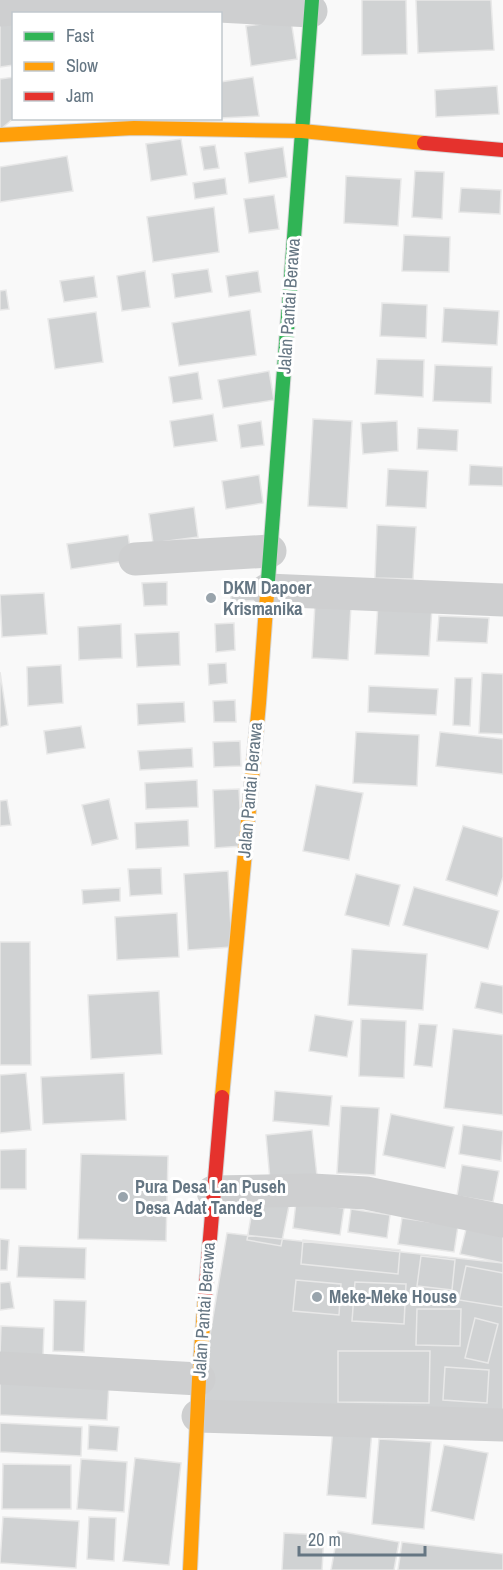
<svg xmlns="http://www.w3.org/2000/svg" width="503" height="1570" font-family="'Archivo Narrow',sans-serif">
	<rect width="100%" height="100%" fill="#f9f9f9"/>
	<!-- building -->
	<path fill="#d0d2d3" stroke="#e8e8e8" stroke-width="1.5" d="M362 0H406L407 54 362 55Z
		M416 0H491L494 50 418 53Z
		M291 20 297 59 251 66 246 26Z
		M14 23V65L0 67V25Z
		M14 77V118L0 130V79Z
		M253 77 259 116 220 118V82Z
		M497 86 499 114 436 117 435 90Z
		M181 139 187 175 151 181 146 144Z
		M215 145 219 168 204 170 200 147Z
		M283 147 287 177 249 183 245 153Z
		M67 156 73 191 0 202V167Z
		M415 171 444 172 442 219 412 217Z
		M346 176 401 179 398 226 344 223Z
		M225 178 227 194 195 199 193 183Z
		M461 188 501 190 500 214 459 212Z
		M274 195 279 229 249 233 244 199Z
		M214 207 219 252 153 262 147 217Z
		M404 235 450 237 449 272 402 271Z
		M208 269 212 292 175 298 172 274Z
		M145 271 150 307 122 311 117 276Z
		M258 271 261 292 229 297 226 276Z
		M94 276 97 297 64 302 60 281Z
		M6 290 9 309 0 310V291Z
		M382 303 427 305 426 338 380 336Z
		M444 308 499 311 497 345 442 342Z
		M250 310 256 355 179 366 172 323Z
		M96 312 103 362 55 369 48 319Z
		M377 359 424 360 423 397 375 394Z
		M435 365 492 367 491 403 433 401Z
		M269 371 274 400 223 408 218 380Z
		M198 372 202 399 173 403 169 377Z
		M213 414 217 441 174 447 170 421Z
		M313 419 352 421 347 508 308 506Z
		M261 421 264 445 241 448 238 425Z
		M397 421 398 451 363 454 361 423Z
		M418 428 458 430 457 451 417 449Z
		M470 465 503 467V486L469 485Z
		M388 469 428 471 426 508 386 506Z
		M259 475 263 503 226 509 222 481Z
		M194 507 198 537 153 543 149 514Z
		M377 525 416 527 413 579 375 578Z
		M128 535 132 560 71 569 67 544Z
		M260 580 261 600 231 602 230 581Z
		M167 582V605L144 606 142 583Z
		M44 593 47 634 2 637 0 595Z
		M315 603 351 605 348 660 312 658Z
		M378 603 432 606 429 656 375 654Z
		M439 616 489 618 487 643 437 641Z
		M234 623 235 650 216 652 215 624Z
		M121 624 122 658 79 660 78 627Z
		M179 632 180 665 137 667 135 634Z
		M226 663 227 683 209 685 208 664Z
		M61 665 63 703 28 706 27 667Z
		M0 672 8 725 0 727Z
		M482 673 503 674V734L479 733Z
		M455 678H472L470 726 453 725Z
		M369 686 438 689 436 715 368 712Z
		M235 700 236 722H214L213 701Z
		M184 702 185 722 138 725 137 704Z
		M81 726 85 748 47 754 44 731Z
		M356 732 419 735 417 786 353 783Z
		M440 732 503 739V774L436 766Z
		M240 741 241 766 214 767 213 742Z
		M192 748 193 767 140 770 138 751Z
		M197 780 198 807 146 809 145 783Z
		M316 785 363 793 349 860 303 851Z
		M239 789 242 846 215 848 213 790Z
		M109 799 118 839 92 845 82 805Z
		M7 800 11 825 0 826V801Z
		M188 820 189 846 136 849 135 823Z
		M463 826 503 838V877L497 896 446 880Z
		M161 868 162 894 130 896 128 869Z
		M228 871 232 947 188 950 184 874Z
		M356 874 400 885 389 926 345 915Z
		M414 887 499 911 488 949 403 925Z
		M120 888V901L83 904 82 890Z
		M177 913 179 957 117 960 115 917Z
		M0 942H30L31 1065H0Z
		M352 949 427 954 423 1010 348 1005Z
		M481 982 503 986V1014L475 1008Z
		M159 991 162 1054 91 1059 88 995Z
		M315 1015 353 1021 347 1057 309 1051Z
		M361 1019 406 1021 404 1078 359 1076Z
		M419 1024 437 1025 432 1067 414 1065Z
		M453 1029 503 1035V1115L444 1108Z
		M26 1073 31 1130 0 1133V1075Z
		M124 1073 126 1120 43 1124 41 1077Z
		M275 1091 332 1096 329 1126 273 1121Z
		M341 1106 379 1108 375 1175 337 1173Z
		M391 1114 454 1127 445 1168 383 1155Z
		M463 1125 503 1131 501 1161 459 1154Z
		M312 1130 317 1176 270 1180 266 1135Z
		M26 1149V1189H0V1150Z
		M81 1154 168 1156 166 1241 78 1239Z
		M462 1165 499 1171 493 1202 457 1196Z
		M255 1194 290 1201 281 1246 247 1240Z
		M296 1202 344 1208 340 1235 293 1228Z
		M351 1209 390 1215 387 1238 348 1232Z
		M402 1218 458 1226 454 1252 398 1244Z
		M466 1229 503 1236V1263L460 1254Z
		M227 1233 503 1263V1425L199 1401Z
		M0 1239 9 1240 7 1270H0Z
		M303 1240 400 1250 398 1274 301 1264Z
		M19 1246 86 1248 85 1279 17 1277Z
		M421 1256 455 1260 452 1290 417 1286Z
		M466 1266 503 1273V1307L459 1300Z
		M296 1280 341 1284 339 1315 293 1311Z
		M10 1282 14 1308 0 1310V1283Z
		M355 1282 406 1284 404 1324 352 1321Z
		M54 1300 86 1301 84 1352 53 1351Z
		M417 1309H461L460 1346 416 1345Z
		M475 1318 498 1324 488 1363 465 1358Z
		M1 1326 44 1328 43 1356 0 1355Z
		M338 1351H430L429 1403 338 1402Z
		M445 1367 489 1370 487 1403 443 1400Z
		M0 1378 109 1383 107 1420 0 1415Z
		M0 1423 82 1427 81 1456 0 1452Z
		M89 1425 119 1427 117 1451 88 1449Z
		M333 1428 372 1431 366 1498 327 1495Z
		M379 1439 431 1442 424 1529 372 1524Z
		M444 1445 488 1453 474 1520 431 1511Z
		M135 1458 181 1463 169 1565 123 1561Z
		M81 1459 127 1462 124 1512 77 1509Z
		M3 1464 71 1465V1509H2Z
		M3 1517 79 1521 76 1568 0 1563Z
		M89 1517 116 1518 114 1561 87 1559Z
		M338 1531 399 1542 394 1570H331Z
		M284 1533 324 1535 322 1570H282Z
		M402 1542 503 1554V1570H398Z"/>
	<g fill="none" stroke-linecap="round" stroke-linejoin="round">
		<!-- fast casing -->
		<g stroke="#d5d6d7" stroke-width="16">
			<path id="fast" d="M267 594 312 0"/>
		</g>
		<!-- slow casing -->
		<g stroke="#d5d6d7" stroke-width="16">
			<path id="slow" d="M0 135 134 128 302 131 424 143
				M222 1097 259 703 267 594
				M190 1570 199 1379 205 1297"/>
		</g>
		<!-- jam casing -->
		<g stroke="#d5d6d7" stroke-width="16">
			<path id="jam" d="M424 143 503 150
				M205 1297 222 1097"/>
		</g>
		<!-- street -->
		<path stroke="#cecfd0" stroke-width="33" d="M0 10 60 6 162 3 311 11
			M135 559 270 551
			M267 590 503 600
			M213 1192 312 1190 366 1193 503 1221
			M0 1368 199 1379
			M198 1416 503 1425"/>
		<!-- fast -->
		<use href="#fast" stroke="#30b455" stroke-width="14"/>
		<!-- slow -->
		<use href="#slow" stroke="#ff9f0a" stroke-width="14"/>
		<!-- jam -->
		<use href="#jam" stroke="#e5322d" stroke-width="14"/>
	</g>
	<!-- markers -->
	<g fill="#99a4ac" stroke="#fff" stroke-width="2">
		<circle cx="211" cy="598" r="6"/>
		<circle cx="123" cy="1197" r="6"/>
		<circle cx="317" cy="1297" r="6"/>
	</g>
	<g text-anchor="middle" stroke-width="6" stroke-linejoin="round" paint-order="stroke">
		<!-- street labels -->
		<g font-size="18" fill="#657683" stroke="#fff">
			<text transform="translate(289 306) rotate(-86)" y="6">Jalan Pantai Berawa</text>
			<text transform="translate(250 790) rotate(-85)" y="6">Jalan Pantai Berawa</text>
			<text transform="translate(204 1310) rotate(-86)" y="6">Jalan Pantai Berawa</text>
		</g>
		<!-- poi labels -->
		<g font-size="18" font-weight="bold" fill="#657683" stroke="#fff" text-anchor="start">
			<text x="223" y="594">DKM Dapoer<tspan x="223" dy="21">Krismanika</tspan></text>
			<text x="135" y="1193">Pura Desa Lan Puseh<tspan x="135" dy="21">Desa Adat Tandeg</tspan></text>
			<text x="329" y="1303">Meke-Meke House</text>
		</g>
	</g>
	<!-- legend -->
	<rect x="12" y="12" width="210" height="108" fill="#ffffff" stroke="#c1c8cd" stroke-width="1.5"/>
	<rect x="24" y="32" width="30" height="9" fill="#30b455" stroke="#c1c8cd" stroke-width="1.5"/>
	<text x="66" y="42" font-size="18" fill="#657683">Fast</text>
	<rect x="24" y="62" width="30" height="9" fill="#ff9f0a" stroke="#c1c8cd" stroke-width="1.5"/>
	<text x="66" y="72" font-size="18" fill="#657683">Slow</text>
	<rect x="24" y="92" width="30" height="9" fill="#e5322d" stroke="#c1c8cd" stroke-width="1.5"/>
	<text x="66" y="102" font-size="18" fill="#657683">Jam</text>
	<!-- scale -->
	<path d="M299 1546v9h126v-9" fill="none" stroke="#657683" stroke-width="3"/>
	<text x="308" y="1546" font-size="18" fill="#657683" stroke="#ffffff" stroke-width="4.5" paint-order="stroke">20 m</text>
</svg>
